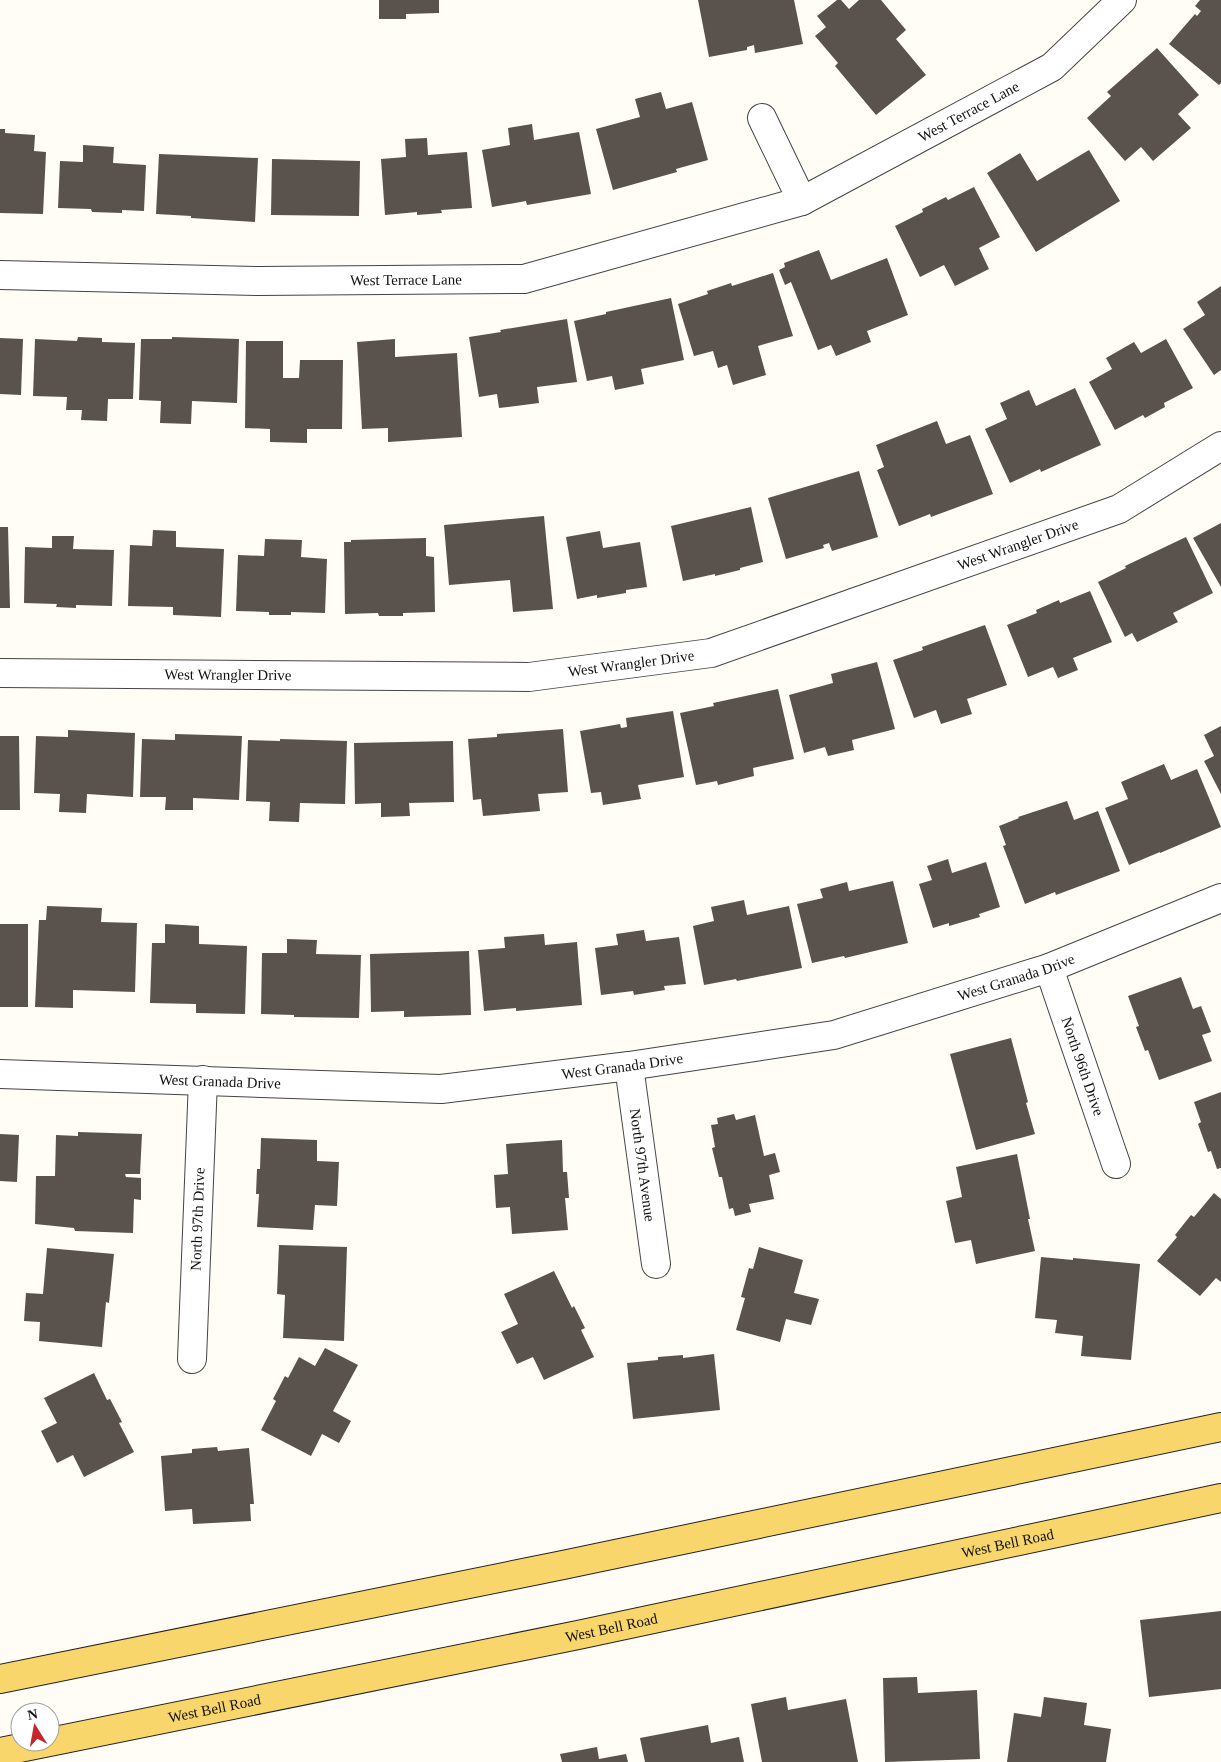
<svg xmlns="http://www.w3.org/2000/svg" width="1221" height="1762" font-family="Georgia,serif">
	<rect width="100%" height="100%" fill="#fffdf5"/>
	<!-- building -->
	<path fill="#5a524d" d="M379 0H439V13L406 14V19H379Z
		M698 0H794L803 44 755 53 754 45 747 47V50L709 57Z
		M837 0H841L849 9 859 0H881L906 30 896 39 926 75 876 115 835 66 838 63 815 36 826 27 817 16Z
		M1200 0H1221V83L1219 85 1169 44 1195 14 1197 16 1201 11 1195 6Z
		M1157 48 1199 95 1178 114 1191 128 1153 161 1141 147 1125 161 1087 118 1111 96 1107 92Z
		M661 92 666 109 692 102 708 160 676 169 677 172 613 190 596 129 640 117 635 99Z
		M532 124 534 140 579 132 591 194 527 205 526 201 492 207 482 150 510 145 508 128Z
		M0 129H5V133L35 135 34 151 46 152 43 214 0 213Z
		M427 138 428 155 467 152 472 208 441 210 442 213 417 215V212L385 215 381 159 406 157 405 139Z
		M83 145 114 147 113 163 146 165 144 211 122 210V213L92 212 91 209 58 208 60 161 83 162Z
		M1089 150 1120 201 1036 252 987 173 1020 153 1037 181Z
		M159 154 258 158 255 222 191 218V216L156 214Z
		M272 159 360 161 359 216 271 215Z
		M974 187 1000 237 979 248 989 269 955 286 944 265 920 277 895 226 923 212 922 209 946 197 948 200Z
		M819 250 831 280 887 258 908 315 867 331 871 342 836 356 831 345 818 350 791 282 785 285 779 270 785 267 784 263Z
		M773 273 793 336 758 346 766 375 733 385 727 365 718 368 713 351 694 356 678 304 708 294 707 291 731 283 732 286Z
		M1221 286V370L1214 375 1183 329 1205 315 1197 302Z
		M671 298 684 360 641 369 644 384 615 390 612 376 587 381 574 321 606 314V312Z
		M567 319 577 382 537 387 539 403 499 408 497 394 479 397 469 337 501 332 500 330Z
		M78 337 102 338V342L135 343 133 399H108L107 421 81 420 82 410H66L67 397 33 396 35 339 77 341Z
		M172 337 239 339 237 403 192 401 191 424 160 423 161 401 139 400 141 339H172Z
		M0 338 23 339 21 395 0 394Z
		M395 339V357L457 353 462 437 388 442V428L362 429 357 342Z
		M1166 339 1193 388 1164 403 1165 407 1145 418 1143 415 1115 430 1089 382 1112 369 1106 358 1134 342 1141 353Z
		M246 341H283V378H299L300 360H343L342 429H307V443L270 442V429L245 428Z
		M1075 388 1101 445 1041 472 1040 469 1010 483 985 429 1007 419 1000 403 1029 390 1036 406Z
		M937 421 946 444 970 435 993 494 931 517 930 514 899 526 877 470 884 467 876 445Z
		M859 471 878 537 832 551 829 543 823 545 824 548 786 559 768 498Z
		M751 507 763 562 740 568V570L715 576V574L683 581 671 526Z
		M544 516 553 609 513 612 510 580 449 585 444 525Z
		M1221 523V587L1193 538Z
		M0 527H8L10 608H0Z
		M153 530 176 531V547L224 549 221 617 173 615V607L128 606 130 545 152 546Z
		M600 531 603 548 640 542 647 587 626 590V593L597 598V595L577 599 566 537Z
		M52 536H74L73 549 114 550 112 606 76 605V608L56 607 57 604 24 603 25 547 52 548Z
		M1186 537 1213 593 1173 613 1178 622 1137 642 1132 633 1125 637 1098 582 1126 568 1125 566Z
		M426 538V556L434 557 435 612 403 613V616H379L378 613 345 614 344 542H351V540Z
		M265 539 302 540 301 557 327 559 325 613 291 612V615H269V612L236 611 238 555 264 556Z
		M1090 591 1112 642 1073 658 1078 670 1058 678 1053 667 1028 677 1007 625 1037 613 1036 610 1059 600 1060 603Z
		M985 625 1007 685 967 699 972 714 941 724 936 710 914 718 893 660 923 650 922 647Z
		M877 662 895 729 852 740 854 750 828 756 825 747 804 753 789 695 833 683 831 674Z
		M778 689 794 759 753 768 754 776 718 785 717 781 696 785 680 713 714 706 713 703Z
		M673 711 684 777 638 785 641 799 603 805 601 792 591 793 580 731 620 724 621 728 627 727 626 718Z
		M1221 726V794L1204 761 1214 756 1204 735Z
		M563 729 568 792 538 794 540 811 483 816 481 799 473 800 468 739 497 737V734Z
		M68 730 135 733 133 797 87 794 86 813 59 812 60 794 34 793 36 736 68 737Z
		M175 734 242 736 239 800 193 798V810H165L166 797H140L142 739 175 740Z
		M0 736H19L20 810H0Z
		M280 739 347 741 345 804 300 803 299 822 269 821 270 802 246 801 248 740 280 741Z
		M453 741 454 802 409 803 410 816 381 817V803L355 804 354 743Z
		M1164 764 1171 780 1197 769 1221 827 1160 853V852L1129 865 1105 808 1128 799 1121 782Z
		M1067 801 1074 820 1098 811 1120 871 1056 895 1055 892 1025 904 1003 846 1006 845 999 826 1019 818 1018 817Z
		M948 859 952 873 986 862 1000 907 979 914 980 917 949 926V923L933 928 919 884 932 880 927 866Z
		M893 881 908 943 845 958 844 956 812 963 797 904 823 898 820 889 847 882 849 891Z
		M744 900 747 915 789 906 802 968 737 981 736 979 704 985 693 926 714 921 711 907Z
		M47 906 102 908 101 922 137 923 135 992 73 990V1008L35 1007 39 920H46Z
		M0 924H28V1007H0Z
		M165 924 199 926V944L247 946 245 1014 196 1013V1004L150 1003 152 943H165Z
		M644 930 646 941 679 937 686 984 664 986 665 990 634 995 633 991 601 995 595 948 618 945 616 934Z
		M544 934 545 945 577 942 582 1005 516 1011V1008L484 1011 478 950 505 948 504 937Z
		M287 939 317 940 316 954 361 955 359 1018 294 1017V1015L261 1014 262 953H287Z
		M469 951 471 1015 404 1017V1011L371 1012 370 954Z
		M1181 977 1193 1009 1201 1006 1211 1032 1202 1035 1212 1061 1159 1080 1148 1050 1145 1051 1136 1027 1139 1026 1128 996Z
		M1011 1038 1028 1102 1026 1103 1035 1134 976 1150 950 1054Z
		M1221 1092V1168L1217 1169 1211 1151 1208 1152 1198 1124 1201 1122 1194 1102Z
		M734 1114 736 1120 755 1115 764 1156 775 1153 780 1172 769 1175 774 1199 749 1204 751 1212 735 1216 733 1208 729 1209 722 1177H719L712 1148 715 1147 711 1125 718 1124 717 1118Z
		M78 1132 142 1134 140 1174H125L126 1177 141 1178V1200L134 1199 133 1233 75 1231 74 1228 35 1224 36 1176H55L56 1135 78 1136Z
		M0 1134 19 1135 17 1182 0 1181Z
		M261 1138 317 1140V1161L339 1162 337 1206 315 1205 313 1230 257 1227 259 1194H256L257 1169H260Z
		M562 1140 563 1172H567L569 1198H565L568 1230 512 1234 510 1207 496 1208 494 1175 508 1174 506 1144Z
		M1017 1154 1030 1219H1028L1035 1251 976 1264 971 1240 955 1243 946 1201 962 1197 956 1167Z
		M1214 1193 1221 1199V1282L1216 1278 1200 1296 1157 1261 1177 1237 1175 1235 1191 1215 1194 1217Z
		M279 1245 347 1247 344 1341 283 1338 285 1295 277 1294Z
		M759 1247 803 1260 794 1293 819 1299 811 1325 786 1319 780 1342 736 1330 745 1298 741 1297 749 1268 753 1269Z
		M47 1248 114 1254 109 1303 106 1302 102 1347 39 1341 40 1322 24 1321 26 1293 43 1294Z
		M1041 1257 1073 1260V1258L1140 1264 1131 1360 1081 1356 1083 1336 1055 1333 1057 1320 1035 1318Z
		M554 1271 572 1308 574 1306 585 1328 581 1330 594 1357 544 1380 533 1357 517 1364 501 1332 518 1324 504 1294Z
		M325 1348 358 1365 333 1411 351 1421 339 1443 322 1434 311 1456 261 1430 276 1401 273 1399 285 1376 288 1378 299 1357 315 1366Z
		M714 1354 720 1410 633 1419 627 1363 658 1360V1357L683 1355V1358Z
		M94 1373 107 1400 110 1399 122 1422 119 1423 134 1452 84 1477 73 1455 57 1463 41 1431 57 1423 44 1398Z
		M217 1447 218 1451 249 1448 254 1504H250L251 1521 193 1524 192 1509 165 1511 161 1456 192 1453V1449Z
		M1221 1611V1689L1149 1697 1140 1620Z
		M917 1677 918 1693 977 1690 980 1759 885 1762 883 1678Z
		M786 1697 788 1710 846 1699 858 1762H762L751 1704Z
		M1044 1697 1087 1703 1084 1725 1111 1729 1106 1762H1007L1014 1713 1041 1717Z
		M708 1725 711 1743 739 1737 744 1762H645L640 1738Z
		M597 1747 599 1759 626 1754 628 1762H562L560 1754Z"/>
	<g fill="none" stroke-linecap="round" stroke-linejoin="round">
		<!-- street casing -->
		<g stroke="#444" stroke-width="30">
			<g id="street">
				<path d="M762 118 802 201"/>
				<path id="s1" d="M0 275 258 281 524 279 802 201 1052 67 1122 0"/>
				<path id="s2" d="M0 673 529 677 711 653 1119 509 1221 446"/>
				<path id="s3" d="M1049 968 1116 1164"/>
				<path id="s4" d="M629 1066 656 1264"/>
				<path id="s5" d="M0 1074 441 1089 629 1066 834 1035 1049 968 1221 898"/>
				<path id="s6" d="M192 1359 203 1080"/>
			</g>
		</g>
		<!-- primary casing -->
		<g stroke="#222" stroke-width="30">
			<g id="primary">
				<path d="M0 1679 563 1565 1221 1427"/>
				<path id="s7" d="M0 1752 578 1635 1221 1498"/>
			</g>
		</g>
		<!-- street -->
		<use href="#street" stroke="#fff" stroke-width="28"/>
		<!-- primary -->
		<use href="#primary" stroke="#f9d66b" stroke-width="28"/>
	</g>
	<g text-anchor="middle" stroke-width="5" stroke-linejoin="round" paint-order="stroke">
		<!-- street labels -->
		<g font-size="15" fill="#111" stroke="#fff">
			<text dy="5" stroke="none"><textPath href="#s1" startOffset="1002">West Terrace Lane</textPath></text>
			<text dy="5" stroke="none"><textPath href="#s1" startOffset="406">West Terrace Lane</textPath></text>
			<text dy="5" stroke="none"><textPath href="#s2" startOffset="1038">West Wrangler Drive</textPath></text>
			<text dy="5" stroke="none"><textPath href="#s2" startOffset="632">West Wrangler Drive</textPath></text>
			<text dy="5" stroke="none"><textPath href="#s2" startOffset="228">West Wrangler Drive</textPath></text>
			<text dy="5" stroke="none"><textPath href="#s5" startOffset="1029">West Granada Drive</textPath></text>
			<text dy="5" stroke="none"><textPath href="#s5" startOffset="624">West Granada Drive</textPath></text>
			<text dy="5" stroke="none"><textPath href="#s3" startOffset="104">North 96th Drive</textPath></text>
			<text dy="5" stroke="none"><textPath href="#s5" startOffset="220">West Granada Drive</textPath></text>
			<text dy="5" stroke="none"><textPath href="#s4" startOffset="100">North 97th Avenue</textPath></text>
			<text dy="5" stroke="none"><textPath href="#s6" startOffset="140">North 97th Drive</textPath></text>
			<text dy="5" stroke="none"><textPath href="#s7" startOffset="1029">West Bell Road</textPath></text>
			<text dy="5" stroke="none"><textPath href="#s7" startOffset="624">West Bell Road</textPath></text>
			<text dy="5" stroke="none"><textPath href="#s7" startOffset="219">West Bell Road</textPath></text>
		</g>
	</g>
	<!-- north arrow -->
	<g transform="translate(35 1727) rotate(349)"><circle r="24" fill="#ffffff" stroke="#a0a0a0"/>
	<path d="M0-4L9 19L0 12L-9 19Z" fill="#c4262e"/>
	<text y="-8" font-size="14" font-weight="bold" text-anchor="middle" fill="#111111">N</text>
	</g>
</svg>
